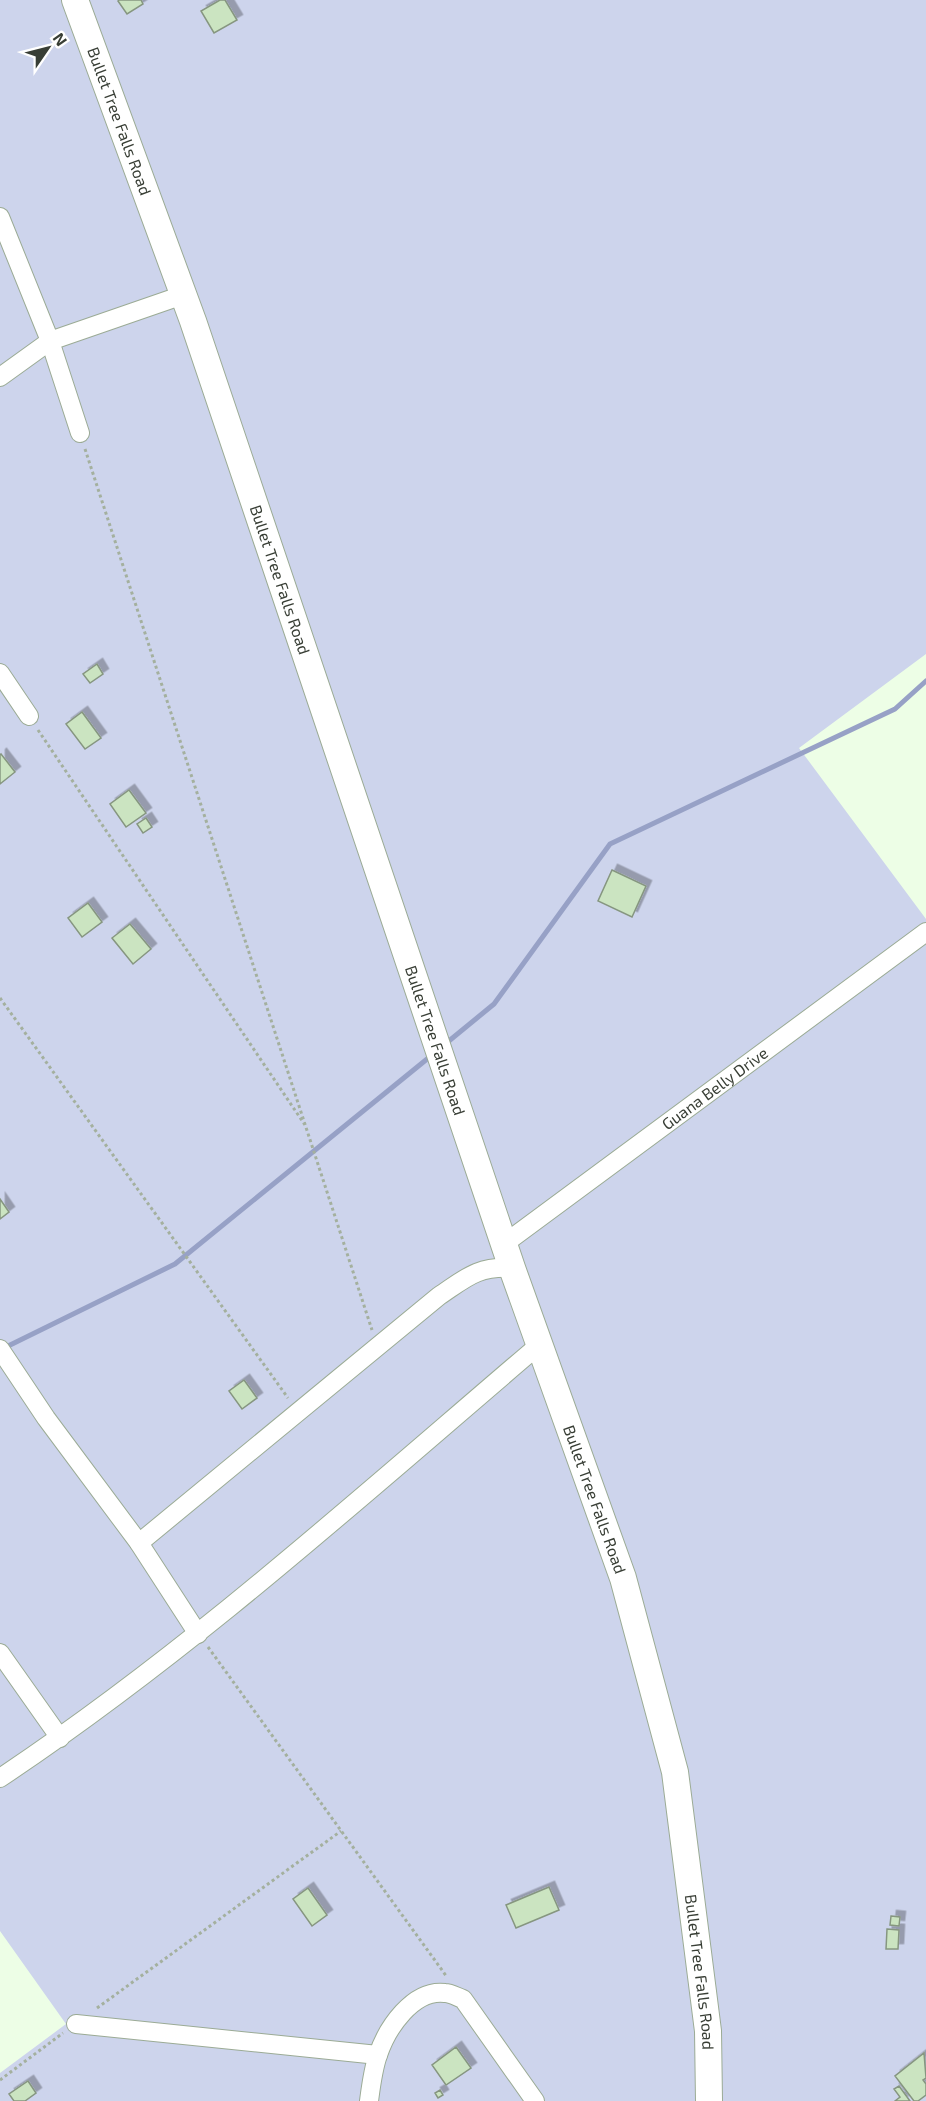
<svg xmlns="http://www.w3.org/2000/svg" width="926" height="2101" font-family="'Exo 2',sans-serif">
	<defs>
		<filter id="shadow"><feDropShadow dx="5.5" dy="-5.5" stdDeviation="0" flood-color="#0004"/></filter>
	</defs>
	<rect width="100%" height="100%" fill="#edfee6"/>
	<!-- green -->
	<path fill="#cdd4ec" d="M0 0H926V654L799 748 926 919V2101H0V2073L66 2024 0 1931Z"/>
	<g fill="none" stroke-linecap="round" stroke-linejoin="round">
		<!-- stream -->
		<path stroke="#97a1c6" stroke-width="5" d="M444 1045 494 1004 610 844 895 709 926 681
			M4 1348 175 1264 432 1055"/>
	</g>
	<!-- building -->
	<path fill="#cbe4c1" stroke="#869680" stroke-width="1.5" filter="url(#shadow)" d="M119 0H141L143 4 127 14 118 1Z
		M220 0H225L237 20 214 33 201 11Z
		M97 664 103 674 90 683 83 674Z
		M82 712 101 738 85 749 66 724Z
		M1 754 15 772 0 784V755Z
		M129 790 146 813 126 827 110 804Z
		M146 818 152 827 143 833 137 824Z
		M612 870 646 886 632 917 598 901Z
		M88 903 102 922 82 937 68 918Z
		M130 924 151 949 133 964 112 938Z
		M0 1199 9 1212 0 1219Z
		M244 1380 257 1398 242 1409 229 1391Z
		M549 1887 559 1910 516 1928 506 1905Z
		M308 1888 327 1915 312 1926 293 1899Z
		M891 1916 900 1917 899 1926 890 1925Z
		M887 1929 899 1930 898 1949H886Z
		M456 2047 471 2068 446 2085 432 2065Z
		M924 2053 926 2078 923 2080 926 2084V2095L918 2101H914L895 2076Z
		M28 2081 36 2093 25 2101H14L9 2094Z
		M899 2086 910 2101H895L900 2097 894 2089Z
		M440 2090 443 2095 438 2098 435 2093Z"/>
	<g fill="none" stroke-linecap="round" stroke-linejoin="round">
		<!-- street casing -->
		<g stroke="#9bab95" stroke-width="20">
			<g id="street">
				<path d="M0 217 50 341 80 433"/>
				<path d="M0 377 50 341 183 295"/>
				<path d="M0 673 29 716"/>
				<path id="s1" d="M504 1244 926 932"/>
				<path d="M0 1349 46 1418 139 1543 198 1634"/>
				<path d="M139 1543 439 1296C466 1278 477 1266 512 1268"/>
				<path d="M0 1653 60 1738"/>
				<path d="M0 1778C192 1650 364 1494 539 1345"/>
				<path d="M76 2024 378 2055"/>
				<path d="M369 2101C371 2086 373 2069 378 2055 387 2028 413 1989 445 1993 451 1993 457 1997 463 1999L535 2101"/>
			</g>
		</g>
		<!-- secondary casing -->
		<g stroke="#9bab95" stroke-width="28">
			<g id="secondary">
				<path id="s2" d="M75 0 193 321 512 1268 623 1578 675 1772 708 2031 709 2101"/>
			</g>
		</g>
		<!-- path -->
		<path stroke="#a4b09e" stroke-width="3" stroke-dasharray="3 3" stroke-linecap="butt" d="M85 449 372 1330
			M38 730 305 1125
			M0 998 288 1398
			M208 1647 447 1977
			M97 2008 341 1831
			M0 2080 63 2033"/>
		<!-- street -->
		<use href="#street" stroke="#fff" stroke-width="18"/>
		<!-- secondary -->
		<use href="#secondary" stroke="#fff" stroke-width="26"/>
	</g>
	<g text-anchor="middle" stroke-width="4.5" stroke-linejoin="round" paint-order="stroke">
		<!-- street labels -->
		<g font-size="16" fill="#383e35" stroke="#fff">
			<text dy="6" stroke="none"><textPath href="#s2" startOffset="129">Bullet Tree Falls Road</textPath></text>
			<text dy="6" stroke="none"><textPath href="#s2" startOffset="615">Bullet Tree Falls Road</textPath></text>
			<text dy="6" stroke="none"><textPath href="#s2" startOffset="1101">Bullet Tree Falls Road</textPath></text>
			<text dy="6" stroke="none"><textPath href="#s1" startOffset="262">Guana Belly Drive</textPath></text>
			<text dy="6" stroke="none"><textPath href="#s2" startOffset="1587">Bullet Tree Falls Road</textPath></text>
			<text dy="6" stroke="none"><textPath href="#s2" startOffset="2073">Bullet Tree Falls Road</textPath></text>
		</g>
	</g>
	<!-- north arrow -->
	<g transform="translate(48 48) rotate(55)" stroke="#ffffff" stroke-width="4.5" paint-order="stroke">
	<path d="M0-4.5L10 22L0 15L-10 22Z" fill="#383e35"/>
	<text y="-9" font-size="16" font-weight="bold" text-anchor="middle" fill="#383e35">N</text>
	</g>
</svg>
